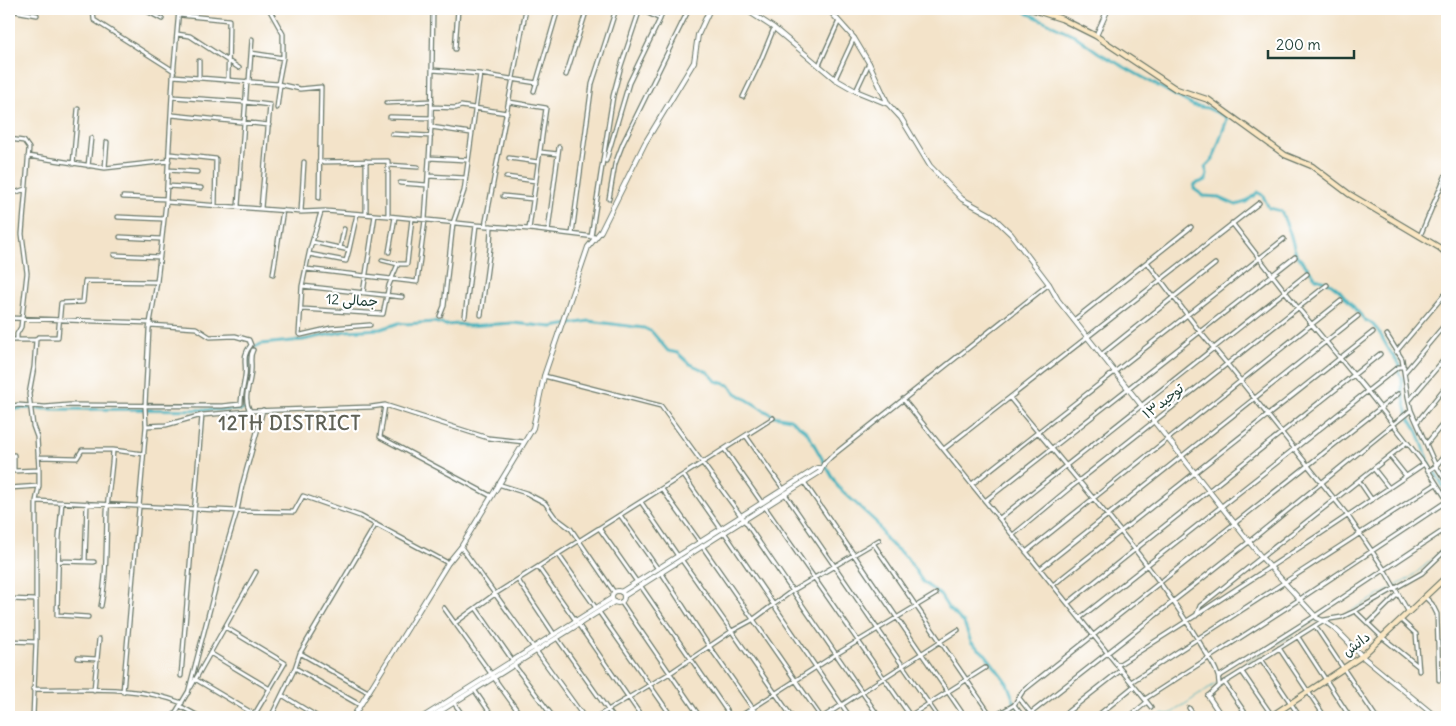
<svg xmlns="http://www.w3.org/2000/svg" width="1456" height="726" font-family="Delius,'Playpen Sans Arabic',sans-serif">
	<rect width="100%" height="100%" fill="#fff"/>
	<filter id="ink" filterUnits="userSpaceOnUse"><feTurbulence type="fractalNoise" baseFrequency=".02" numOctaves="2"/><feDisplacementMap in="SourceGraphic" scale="10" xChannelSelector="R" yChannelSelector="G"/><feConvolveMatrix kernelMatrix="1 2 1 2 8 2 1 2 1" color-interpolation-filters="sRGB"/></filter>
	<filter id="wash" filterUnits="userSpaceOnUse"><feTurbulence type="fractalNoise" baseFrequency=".0096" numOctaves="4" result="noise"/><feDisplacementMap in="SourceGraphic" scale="20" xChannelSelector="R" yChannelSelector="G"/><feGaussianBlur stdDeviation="1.12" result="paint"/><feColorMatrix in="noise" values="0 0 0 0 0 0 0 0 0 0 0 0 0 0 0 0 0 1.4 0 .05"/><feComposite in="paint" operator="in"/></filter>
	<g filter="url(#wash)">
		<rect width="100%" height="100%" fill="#f3e3c9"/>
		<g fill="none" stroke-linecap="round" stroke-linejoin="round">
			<!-- stream -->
			<path stroke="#3fafba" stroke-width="1" d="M1349 612 1410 578 1429 562 1447 544
				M1220 680 1228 674 1314 621 1319 620
				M1156 717 1162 714H1170L1217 683"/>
			<!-- canal -->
			<path stroke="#3fafba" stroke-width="3" d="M1023 9 1029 14 1074 35 1099 53 1194 106 1207 108 1226 117 1227 119 1213 159 1205 167 1207 173 1206 180 1195 184 1194 189 1204 196 1218 197 1236 205 1246 202 1258 192 1263 196 1269 208 1281 211 1290 233 1296 254 1316 278 1330 283 1339 290 1365 320C1378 325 1381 337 1388 348 1391 354 1396 359 1400 365L1398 370 1402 379V391L1408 416 1418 432 1432 470 1436 474 1447 493
				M9 410 24 408 45 409 242 410 246 408 244 393 249 372V350L261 344 303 340 346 331 381 329 399 323 406 324 434 322 446 325 459 324 468 326 513 323 552 327 589 321 644 328 652 332 668 351 678 353 690 364 708 372 716 381 729 385 736 393 774 416 790 419 807 432 838 487 876 522 886 540 907 558 923 582 940 595 949 609 964 623 971 642 986 655 1007 683 1014 701 1026 717"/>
		</g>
	</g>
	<g filter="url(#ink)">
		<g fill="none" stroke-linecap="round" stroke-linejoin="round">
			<!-- minor casing -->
			<g stroke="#697768" stroke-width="5.5">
				<path id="minor" d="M93 9 94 20 174 71
					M143 9 162 19
					M269 9 283 34V58L278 84
					M640 9 660 19
					M9 10 37 15
					M179 15 229 20 228 80
					M177 34 190 36 239 68
					M455 49 458 9
					M251 53 283 58
					M199 61V78
					M819 65 838 23
					M433 70 480 74 537 83
					M566 75 587 9
					M173 76 278 84 300 89 321 87 319 198
					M835 79 854 38
					M249 81 252 39
					M534 91 558 9
					M856 91 869 63
					M172 97 245 102 270 105 261 208
					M743 97 760 62 774 28
					M509 102 546 108 529 229
					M386 103 432 101
					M432 107 456 108 461 106 507 113
					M277 108 280 85
					M172 115 269 125
					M390 117 432 118
					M431 127 471 133
					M392 134 431 136
					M9 139 24 141 29 148 22 234 27 273 21 327 17 334V340H36L34 367 29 394 33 426 37 437 39 470V486L36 501V642L33 717
					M540 152 558 154
					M170 154 216 159 215 206
					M28 156 105 168 169 161
					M429 158 467 160
					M509 158 538 162
					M606 161 629 83 660 19 663 9
					M319 162 388 161V216
					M73 164 78 109
					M388 165 418 167
					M88 166 91 138
					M105 168 107 142
					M168 170 197 172
					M428 176 465 178
					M506 177 536 181
					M400 183 427 185
					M167 186 201 188
					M9 195 25 189
					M503 196 533 199
					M123 197 166 199
					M609 199 615 164 623 143 689 9
					M166 202 301 212 325 211 388 216 476 225 529 229 595 237
					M238 206 247 81
					M301 212 304 162
					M321 212 310 249 302 286 299 334 301 335 331 328 370 325
					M366 214V161
					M118 217 163 219
					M1232 223 1298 308 1368 392 1424 464 1447 500
					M485 226 526 9
					M548 231 559 147
					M572 234 592 84 616 9
					M1420 236 1447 172
					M120 237 161 239
					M591 237 613 96 621 66 640 9
					M312 242 340 248 344 229
					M340 248 349 250 357 214
					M389 252 395 217
					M309 254 346 261 349 250
					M114 255 160 257
					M382 260 398 264H407L412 218
					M1147 262 1201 333 1228 365 1348 516 1384 569 1408 611
					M306 269 417 282 425 220 431 127 433 9
					M273 274 283 210
					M302 286 402 297
					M363 293 375 215
					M302 309 383 314 389 285 398 264
					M481 315 490 248 491 226
					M440 316 444 306 453 223 464 191 480 74
					M465 316 476 225
					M9 318 150 323
					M1074 320 1191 227
					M1387 335 1402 359 1408 397 1411 410 1436 466 1428 471
					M9 340H17
					M36 340 38 337H58L61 303 83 302 85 281 157 282
					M1396 352 1444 295
					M1101 355 1215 264
					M1405 372 1447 322
					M544 376 661 406 744 520 879 717
					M1010 398C1075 479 1150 558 1203 648 1210 660 1220 672 1219 686
					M903 399 1151 707
					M1409 401 1447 356
					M385 405 380 437 491 496
					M9 407 18 405 45 407 69 405 222 406 241 404C241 394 244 385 245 376 247 363 241 357 251 345L249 340 235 336 210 337 196 328 150 325
					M250 411C242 397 251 384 251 370 252 362 249 357 253 350
					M9 421V430
					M1418 421 1447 385
					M146 426 166 425 202 415 250 411 371 407 385 405 488 438 524 442
					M746 436 784 490
					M1427 443 1447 419
					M944 449 1259 203
					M725 450 762 503
					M1447 452 1436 466 1447 483
					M9 456 14 455V471L39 470
					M1390 456 1406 476
					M38 457 77 458 82 450H113L144 454
					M824 464 832 456 1049 284
					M1374 469 1389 488
					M684 476 721 529
					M1359 481 1372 500
					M804 482 965 717
					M498 484 526 493 545 503 555 517 571 529 614 592
					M972 484 1284 239
					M9 488 39 486
					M662 489 700 542
					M785 494 938 717
					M36 501 237 511 294 512 303 496 360 516 448 563
					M985 501 1295 257
					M62 502 59 538 57 615 88 617
					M641 502 678 556
					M765 507 911 717
					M620 515 658 569
					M1000 518 1307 274
					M599 528 637 582
					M724 532 850 717
					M1013 535 1071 487 1327 285
					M873 543 992 717
					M702 546 821 717
					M461 547 584 717
					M1026 552 1341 301
					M558 554 596 608
					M681 559 792 717
					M59 561 94 562
					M85 561 87 503
					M538 567 576 621
					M1040 569 1358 316
					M661 572 709 646 759 717
					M518 580 554 634
					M640 585 731 717
					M1053 585 1373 332
					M1425 597 1432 604 1437 614 1439 680
					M9 599 35 600
					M621 602 700 717
					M1068 603 1380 354
					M101 606C107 575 106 544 107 512 108 492 112 471 113 450
					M444 608 522 717
					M476 608 513 661
					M1355 611 1382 637 1418 666
					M599 612 672 717
					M1196 616 1200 606 1406 443
					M1080 618 1398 367H1404
					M1401 620 1416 634 1419 671
					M455 623 495 594 773 418
					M578 624 642 717
					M1368 624 1398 594
					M1315 626 1376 717
					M225 627 285 663 253 717
					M1298 637 1350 717
					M557 638 613 717
					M9 641 36 642
					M1279 648 1325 717
					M210 653 270 689
					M300 653 368 692
					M78 658 97 659
					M1261 659 1300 717
					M514 665 553 717
					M1118 665C1221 600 1323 533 1424 464
					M295 668 360 705
					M1242 672 1273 717
					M181 676 202 415
					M1220 676 1315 616 1447 528
					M195 679 259 717
					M1131 682 1436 484
					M1224 682 1248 717
					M191 687 256 572
					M33 689C82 690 136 685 182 703
					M94 690 99 639
					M475 691 493 717
					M123 692 146 426 145 406 149 329 157 282 166 202 173 76 179 9
					M188 693 225 551 237 511 242 486 263 410
					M282 695 318 717
					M1208 696 1219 686 1324 620 1342 617 1355 611 1422 573 1447 549
					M1019 698 1034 717
					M1145 699 1300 599 1447 501
					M454 703 464 717
					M1014 705 1023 717
					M180 706 200 717
					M1189 708 1195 717
					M1031 713 1250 541 1411 410
					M173 717 188 692
					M271 717 295 668 300 653 376 524
					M596 717 670 673 732 631 754 619 792 591 879 540
					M739 717 835 655 936 594
					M823 717 958 630
					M908 717 985 668
					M993 717 1014 705 1023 691 1398 394
					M1061 717 1121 670
					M1096 717 1134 686
					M1129 717 1147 702"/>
			</g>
			<!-- tertiary casing -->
			<g stroke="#697768" stroke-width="6">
				<path id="tertiary" d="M745 9 774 28 835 79 856 91 888 104 901 118 930 166 962 199 991 215 1011 234 1049 284 1058 300 1262 558 1317 618C1337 626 1349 644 1364 658 1388 678 1412 697 1436 717
					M828 9 854 38 869 63 888 104
					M1096 36 1108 9
					M612 597a6 6 0 1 1 12 0a6 6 0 1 1-12 0Z
					M621 592 817 468H821
					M624 596 785 494 820 472 824 464
					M1208 696 1222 717
					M353 717 448 563 461 547 533 428 544 376 588 247 601 231 645 143 694 62 698 35 710 9
					M423 717 612 598
					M431 717 614 602"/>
			</g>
			<!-- secondary casing -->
			<g stroke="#697768" stroke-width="7">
				<path id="secondary" d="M1031 9 1062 19 1096 36 1176 89 1209 100 1285 155 1312 166 1349 194 1440 248 1447 254
					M1270 717 1362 656 1447 576"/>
			</g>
			<!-- minor -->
			<use href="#minor" stroke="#fff" stroke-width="3"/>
			<!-- tertiary -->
			<use href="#tertiary" stroke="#fff" stroke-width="4"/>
			<!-- secondary -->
			<use href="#secondary" stroke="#fbe7c3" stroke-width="4.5"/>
		</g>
	</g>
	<g text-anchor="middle" stroke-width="4.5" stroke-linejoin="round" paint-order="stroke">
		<!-- street labels -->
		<g font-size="14" fill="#1f3d34" stroke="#fff">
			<text transform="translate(352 300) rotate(3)" y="5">جمالی 12</text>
			<text transform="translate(1163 401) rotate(-38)" y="5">توحید۱۳</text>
			<text transform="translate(1356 644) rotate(-38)" y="5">دانش</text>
		</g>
		<!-- district labels -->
		<g font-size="19" font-weight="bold" letter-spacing="1" fill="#606257" stroke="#fff">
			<text x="290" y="430">12TH DISTRICT</text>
		</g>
	</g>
	<!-- margin -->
	<rect width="1456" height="726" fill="none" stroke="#fff" stroke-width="30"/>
	<!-- scale -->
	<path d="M1268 50v8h86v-8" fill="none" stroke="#1f3d34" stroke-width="2.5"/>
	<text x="1276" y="50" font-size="15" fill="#1f3d34" stroke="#ffffff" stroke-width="4" paint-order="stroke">200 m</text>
</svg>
